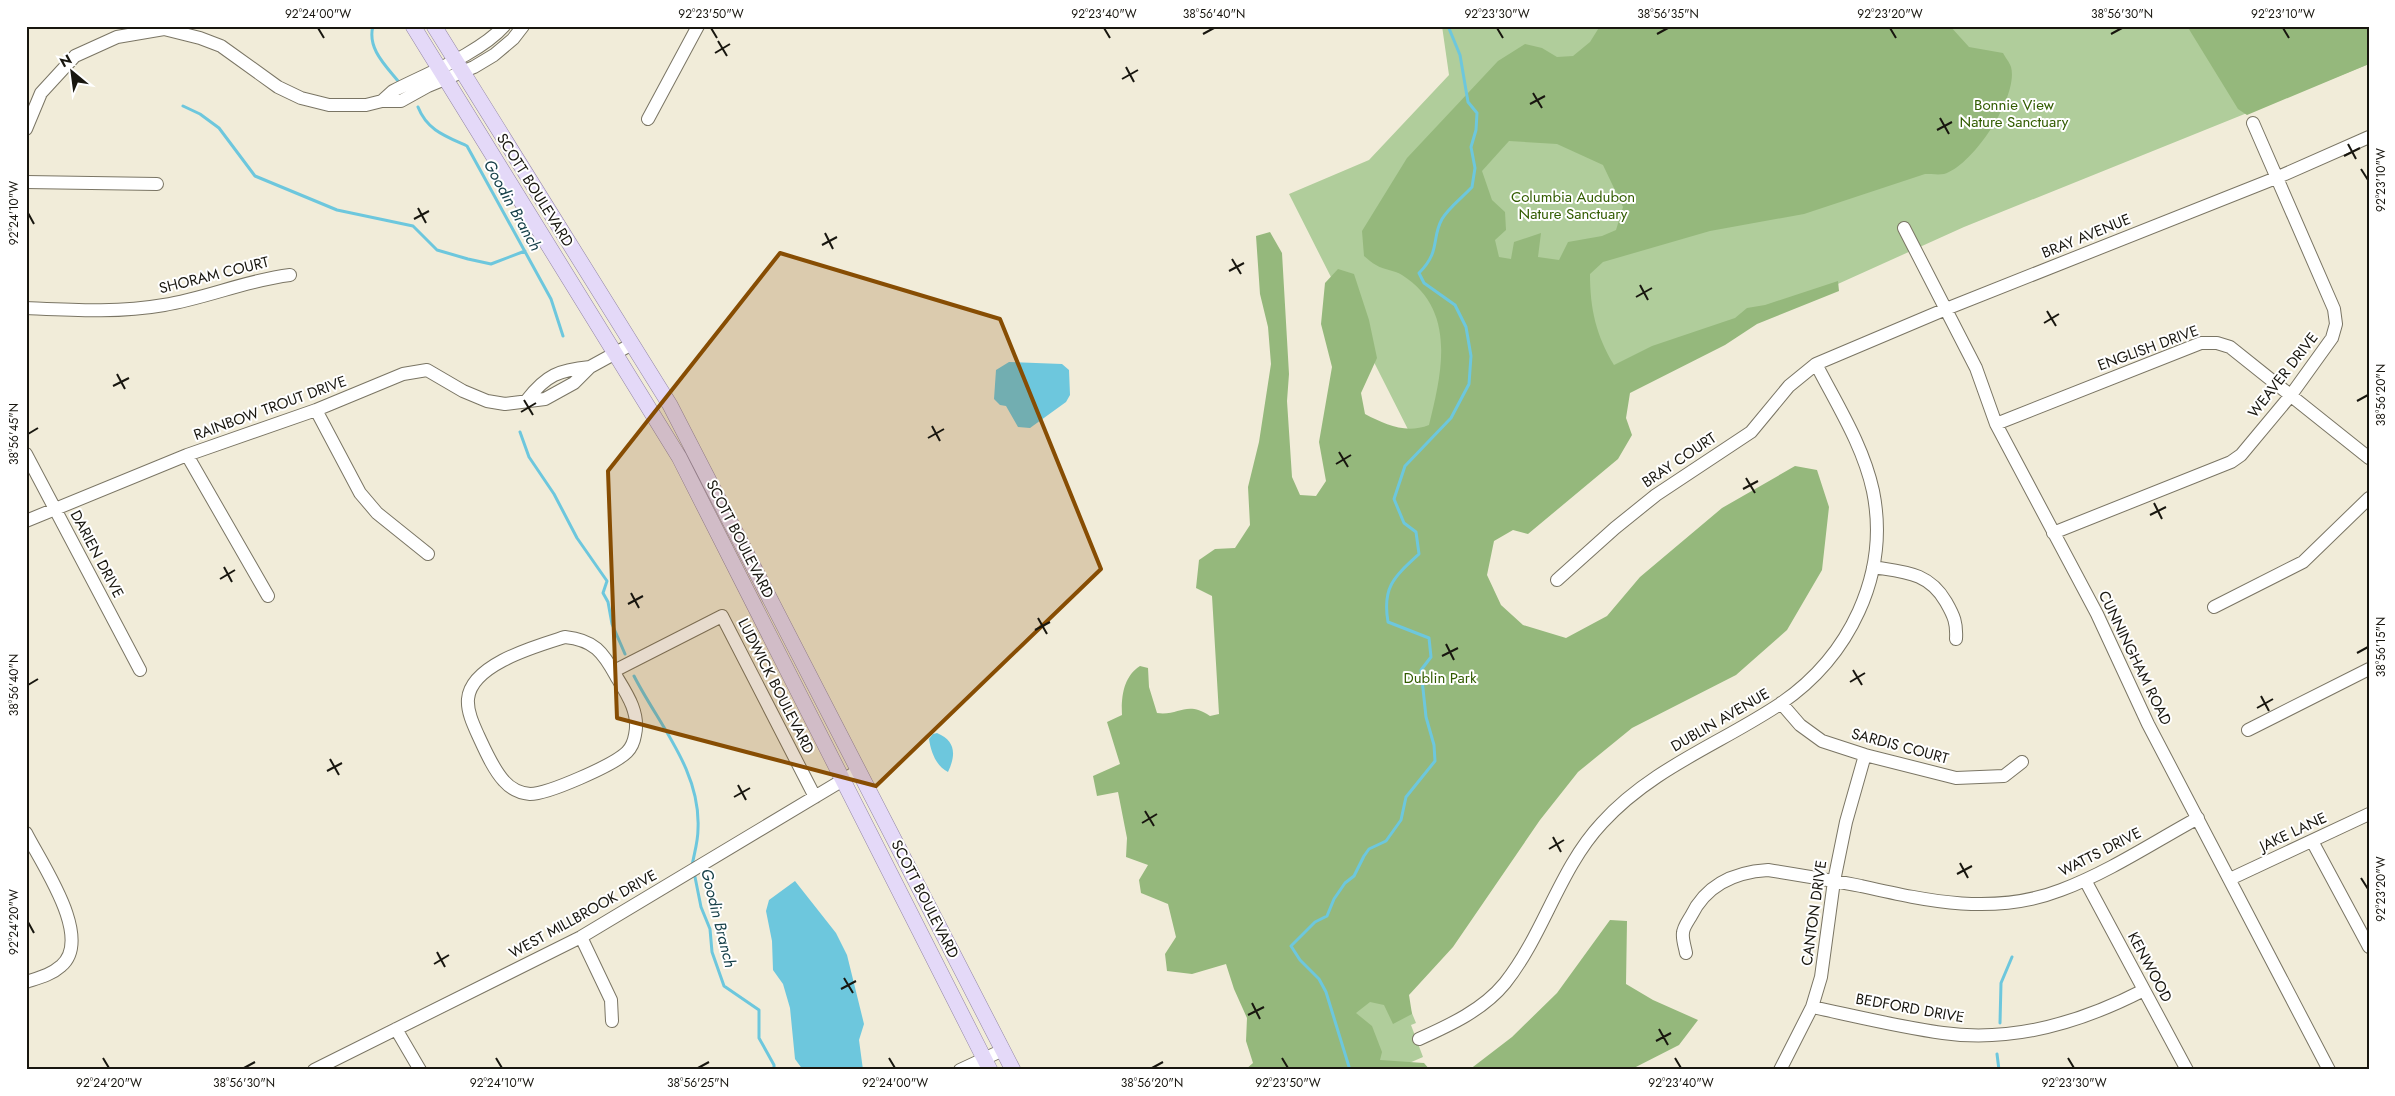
<svg xmlns="http://www.w3.org/2000/svg" width="2395" height="1096" font-family="Jost,sans-serif">
	<rect width="100%" height="100%" fill="#f1ecd9"/>
	<!-- green -->
	<path fill="#b0cd9b" d="M1442 26H2369V64L1964 227 1475 448 1383 942 1416 1023 1411 1025 1423 1057 1393 1070H1353L1315 946 1428 469 1289 194 1369 160 1449 75Z"/>
	<!-- forest -->
	<path fill="#95b87c" fill-rule="evenodd" d="M1600 26H1950L1969 47 2003 53C2005 57 2010 63 2011 67 2019 96 1973 166 1944 174 1939 175 1931 174 1925 174L1804 214 1710 231 1603 262 1590 274C1590 309 1596 335 1614 365L1652 346 1735 318 1747 308 1765 305 1838 281 1839 291 1757 324 1725 345 1630 393 1626 418 1632 435 1618 459 1528 534 1513 530 1494 541 1487 575 1501 605 1523 625 1566 638 1607 616 1640 577 1722 508 1795 466 1817 470 1829 507 1822 570 1787 630 1736 675 1632 728 1578 772 1540 820 1453 947 1409 995 1412 1014 1393 1024 1384 1005 1370 1002 1356 1013 1372 1026 1382 1052 1380 1060 1424 1063 1430 1070H1245L1253 1063 1246 1041 1247 1018 1234 989 1226 964 1192 974 1167 971 1165 954 1176 937 1168 904 1141 893 1139 880 1148 865 1126 857 1127 838 1118 792 1097 796 1093 776 1120 764 1107 722 1122 715C1121 696 1124 676 1140 666L1148 668 1149 687 1157 713C1180 716 1186 700 1210 716L1219 714 1212 596 1196 588 1199 560 1215 549 1235 548 1250 525 1248 487 1259 442 1271 364 1268 327 1260 294 1256 236 1270 232 1282 253 1289 374 1287 401 1292 477 1300 495 1316 496 1326 481 1319 442 1332 367 1321 324 1325 283 1338 269 1354 274 1369 320 1377 358 1361 393 1365 414C1386 425 1406 434 1429 425 1442 372 1457 310 1402 275 1394 270 1384 270 1376 265 1372 263 1368 259 1364 256L1362 231 1407 158 1498 61 1525 44 1542 48 1557 57 1573 56 1590 42ZM1509 141 1557 144 1603 165 1623 207 1616 230 1602 236 1568 242 1559 260 1538 257 1541 233 1514 242 1511 259 1499 257 1495 240 1506 230 1505 212 1492 200 1482 171Z
		M2187 26H2369V64L2247 115 2238 109Z
		M1610 920 1627 921 1626 984 1653 1000 1698 1020 1679 1045 1630 1070H1469L1512 1037 1557 993Z"/>
	<!-- water -->
	<path fill="#6dc7dd" d="M1009 362 1062 364 1069 370 1070 395 1066 402 1030 428 1018 427 1006 406 1000 405 994 399 996 370Z
		M937 733C956 741 956 755 948 772 936 766 931 752 929 739L933 734Z
		M795 881 836 933 847 955 864 1024 859 1040 863 1070H803L795 1059 790 1008 783 984 773 970 772 941 766 911 769 900Z"/>
	<g fill="none" stroke-linecap="round" stroke-linejoin="round">
		<!-- stream -->
		<path stroke="#6dc7dd" stroke-width="3" d="M373 26C367 48 385 65 398 81
			M183 106 200 114 219 128 255 176 337 210 413 226 437 250 468 259 491 264 525 251
			M418 107C427 130 445 136 467 146L551 299 563 336
			M520 432 529 457 554 494 577 538 607 581 603 593 608 602 612 624 625 654
			M634 676C659 725 701 771 698 829 698 842 694 854 692 866
			M694 872 701 907 710 929 712 952 724 986 759 1010V1038L774 1065V1070
			M2000 1023 2001 983 2012 957
			M1997 1054 1999 1070
			M1350 1070 1326 992 1319 979 1300 960 1291 946 1315 922 1327 916 1334 899 1345 883 1354 876 1364 856 1369 849 1386 841 1401 820 1406 797 1435 761 1434 745 1426 717 1421 670 1431 657 1429 638 1388 622C1382 587 1394 577 1419 554L1416 532 1404 523 1394 499 1405 466 1451 418 1469 384 1471 356 1466 327 1455 305 1424 283 1419 273C1441 251 1431 239 1442 219 1450 206 1462 198 1472 187L1475 168 1471 147 1476 130 1477 113 1468 102 1460 55 1448 26"/>
		<!-- minor casing -->
		<g stroke="#7a7564" stroke-width="14">
			<path id="minor" d="M382 101 393 91C426 74 480 53 504 26
				M648 119 698 26
				M26 129 41 93 75 56 117 37 164 29 200 38 221 46 278 87 301 98 329 105H366L382 101H401L428 86 474 67 494 55 513 39 523 26
				M26 182 157 184
				M1904 228 1976 368 1996 424 2097 614 2148 724 2329 1070
				M26 308C72 310 119 313 164 305 207 298 247 280 290 275
				M527 400C546 375 559 370 590 367
				M316 410 360 493 377 513 428 554
				M1996 424 2201 343H2217L2230 347 2369 458
				M26 454 140 670
				M187 455 268 596
				M26 521 187 455 316 410 403 374 427 370 463 391 487 401 505 404 545 399 574 383 590 367 632 344
				M2053 533 2231 462 2241 455 2291 395 2332 338 2336 324 2334 309 2253 123
				M1873 567C1904 572 1929 572 1946 602 1954 616 1957 623 1956 639
				M1557 580 1615 528 1656 495 1751 432 1789 386 1816 364 1946 309 2276 178 2369 137
				M2214 607 2303 562 2369 498
				M565 637C594 640 603 652 616 676 627 694 640 713 635 735 634 741 631 748 627 752 614 765 548 794 530 794 519 793 511 789 504 781 493 769 485 750 478 735 473 724 467 711 468 699 471 664 537 646 565 637Z
				M614 671 722 616 815 797
				M1781 703 1800 725 1822 741 1865 755 1956 778 2004 776 2022 762
				M2248 730 2369 669
				M26 833C41 863 94 938 61 966 51 975 38 978 26 982
				M2312 841 2369 947
				M2230 879 2369 814
				M2085 880 2187 1070
				M581 937 611 1000 612 1021
				M1686 953C1685 947 1682 939 1683 933 1683 928 1688 921 1691 916 1706 885 1735 872 1768 870 1799 875 1830 880 1861 886 1928 901 1994 916 2061 890 2109 872 2154 842 2198 818
				M1812 1007C1855 1016 1899 1027 1943 1033 2014 1043 2082 1022 2144 990
				M396 1029 420 1070
				M1419 1039C1450 1025 1483 1010 1505 983 1544 934 1559 869 1602 823 1652 768 1720 744 1780 704 1849 657 1890 575 1873 491 1863 445 1837 405 1816 364
				M314 1070 581 937 858 771
				M960 1070 1003 1050
				M1780 1070 1812 1007 1821 977 1834 881 1846 822 1865 755"/>
		</g>
		<!-- major casing -->
		<g stroke="#9184a4" stroke-width="16">
			<path id="major" d="M413 26 679 457 990 1070
				M434 26 670 405 1013 1070"/>
		</g>
		<!-- minor -->
		<use href="#minor" stroke="#fff" stroke-width="12"/>
		<!-- major -->
		<use href="#major" stroke="#e4d9f8" stroke-width="15"/>
	</g>
	<!-- marked area -->
	<path fill="#874d03" fill-opacity="0.2" stroke="#874d03" stroke-width="4" stroke-linejoin="round" d="M780 253 1000 319 1101 569 876 786 617 718 608 471Z"/>
	<!-- ticks -->
	<path fill="none" stroke="#18160f" stroke-width="2" d="M318 28 324 38M711 28 717 38M1104 28 1110 38M1497 28 1503 38M1890 28 1896 38M2283 28 2289 38M1203 34 1214 28M1657 34 1668 28M2111 34 2122 28M718 41 727 56M715 53 730 44M1126 67 1134 82M1122 79 1138 70M1533 93 1542 108M1530 104 1545 96M1940 118 1949 134M1937 130 1952 122M2348 144 2356 159M2344 156 2360 148M2361 169 2368 180M418 208 426 223M28 213 34 224M414 219 429 211M825 233 833 249M822 245 837 237M1232 259 1241 274M1229 271 1244 263M1640 285 1648 300M1636 297 1652 288M2047 311 2056 326M2044 323 2059 314M117 374 125 389M113 386 129 378M524 400 533 415M2357 401 2368 395M521 412 536 403M932 426 940 441M28 434 38 428M928 438 944 429M1339 452 1348 467M1336 464 1351 455M1746 478 1755 493M1743 489 1758 481M2154 503 2162 519M2150 515 2166 507M224 567 232 582M220 579 235 570M631 593 639 608M628 604 643 596M1038 618 1047 634M1035 630 1050 622M1446 644 1454 660M2357 653 2368 647M1442 656 1458 648M1853 670 1862 685M1850 682 1865 673M28 685 38 679M2261 696 2269 711M2257 708 2273 699M330 759 339 775M327 771 342 763M738 785 746 800M734 797 750 788M1145 811 1154 826M1142 823 1157 814M1553 837 1561 852M1549 849 1564 840M1960 863 1968 878M1957 874 1972 866M2361 878 2368 889M28 922 34 933M437 952 445 967M434 964 449 955M844 978 853 993M841 989 856 981M1252 1003 1260 1019M1248 1015 1264 1007M1659 1029 1668 1045M1656 1041 1671 1033M103 1058 109 1068M496 1058 502 1068M889 1058 895 1068M1282 1058 1288 1068M1675 1058 1681 1068M2068 1058 2074 1068M244 1068 255 1062M698 1068 709 1062M1152 1068 1163 1062"/>
	<g text-anchor="middle" stroke-width="4" stroke-linejoin="round" paint-order="stroke">
		<!-- park labels -->
		<g font-size="15" fill="#325c00" stroke="#fff">
			<text x="2014" y="110">Bonnie View<tspan x="2014" dy="17">Nature Sanctuary</tspan></text>
			<text x="1573" y="202">Columbia Audubon<tspan x="1573" dy="17">Nature Sanctuary</tspan></text>
			<text x="1440" y="683">Dublin Park</text>
		</g>
		<!-- street labels -->
		<g font-size="15" fill="#18160f" stroke="#fff">
			<text transform="translate(535 190) rotate(58)" y="5">SCOTT BOULEVARD</text>
			<text transform="translate(2086 236) rotate(-22)" y="5">BRAY AVENUE</text>
			<text transform="translate(214 275) rotate(-14)" y="5">SHORAM COURT</text>
			<text transform="translate(2148 348) rotate(-20)" y="5">ENGLISH DRIVE</text>
			<text transform="translate(2283 375) rotate(-52)" y="5">WEAVER DRIVE</text>
			<text transform="translate(270 408) rotate(-20)" y="5">RAINBOW TROUT DRIVE</text>
			<text transform="translate(1679 460) rotate(-34)" y="5">BRAY COURT</text>
			<text transform="translate(740 539) rotate(63)" y="5">SCOTT BOULEVARD</text>
			<text transform="translate(97 554) rotate(62)" y="5">DARIEN DRIVE</text>
			<text transform="translate(2135 658) rotate(64)" y="5">CUNNINGHAM ROAD</text>
			<text transform="translate(776 686) rotate(63)" y="5">LUDWICK BOULEVARD</text>
			<text transform="translate(1720 720) rotate(-30)" y="5">DUBLIN AVENUE</text>
			<text transform="translate(1900 746) rotate(15)" y="5">SARDIS COURT</text>
			<text transform="translate(2293 832) rotate(-25)" y="5">JAKE LANE</text>
			<text transform="translate(2100 852) rotate(-27)" y="5">WATTS DRIVE</text>
			<text transform="translate(925 899) rotate(63)" y="5">SCOTT BOULEVARD</text>
			<text transform="translate(1814 913) rotate(-82)" y="5">CANTON DRIVE</text>
			<text transform="translate(583 914) rotate(-29)" y="5">WEST MILLBROOK DRIVE</text>
			<text transform="translate(2150 967) rotate(62)" y="5">KENWOOD</text>
			<text transform="translate(1910 1008) rotate(10)" y="5">BEDFORD DRIVE</text>
		</g>
		<!-- water labels -->
		<g font-size="16" font-style="italic" fill="#164049" stroke="#fff">
			<text transform="translate(513 205) rotate(61)" y="6">Goodin Branch</text>
			<text transform="translate(719 918) rotate(76)" y="6">Goodin Branch</text>
		</g>
	</g>
	<!-- border -->
	<rect width="2395" height="1096" fill="none" stroke="#ffffff" stroke-width="55"/>
	<!-- north arrow -->
	<g transform="translate(72 72) rotate(331)" stroke="#ffffff" stroke-width="4" paint-order="stroke">
	<path d="M0-4L9 19L0 12L-9 19Z" fill="#18160f"/>
	<text y="-8" font-size="14" font-weight="bold" text-anchor="middle" fill="#18160f">N</text>
	</g>
	<rect x="28" y="28" width="2340" height="1040" fill="none" stroke="#18160f" stroke-width="2"/>
	<g font-size="12" text-anchor="middle" fill="#18160f">
		<text x="318" y="18">92°24'00"W</text>
		<text x="711" y="18">92°23'50"W</text>
		<text x="1104" y="18">92°23'40"W</text>
		<text x="1214" y="18">38°56'40"N</text>
		<text x="1497" y="18">92°23'30"W</text>
		<text x="1668" y="18">38°56'35"N</text>
		<text x="1890" y="18">92°23'20"W</text>
		<text x="2122" y="18">38°56'30"N</text>
		<text x="2283" y="18">92°23'10"W</text>
		<text transform="translate(2381 180) rotate(-90)" y="4">92°23'10"W</text>
		<text transform="translate(14 213) rotate(-90)" y="4">92°24'10"W</text>
		<text transform="translate(2381 395) rotate(-90)" y="4">38°56'20"N</text>
		<text transform="translate(14 434) rotate(-90)" y="4">38°56'45"N</text>
		<text transform="translate(2381 647) rotate(-90)" y="4">38°56'15"N</text>
		<text transform="translate(14 685) rotate(-90)" y="4">38°56'40"N</text>
		<text transform="translate(2381 889) rotate(-90)" y="4">92°23'20"W</text>
		<text transform="translate(14 922) rotate(-90)" y="4">92°24'20"W</text>
		<text x="109" y="1087">92°24'20"W</text>
		<text x="244" y="1087">38°56'30"N</text>
		<text x="502" y="1087">92°24'10"W</text>
		<text x="698" y="1087">38°56'25"N</text>
		<text x="895" y="1087">92°24'00"W</text>
		<text x="1152" y="1087">38°56'20"N</text>
		<text x="1288" y="1087">92°23'50"W</text>
		<text x="1681" y="1087">92°23'40"W</text>
		<text x="2074" y="1087">92°23'30"W</text>
	</g>
</svg>
